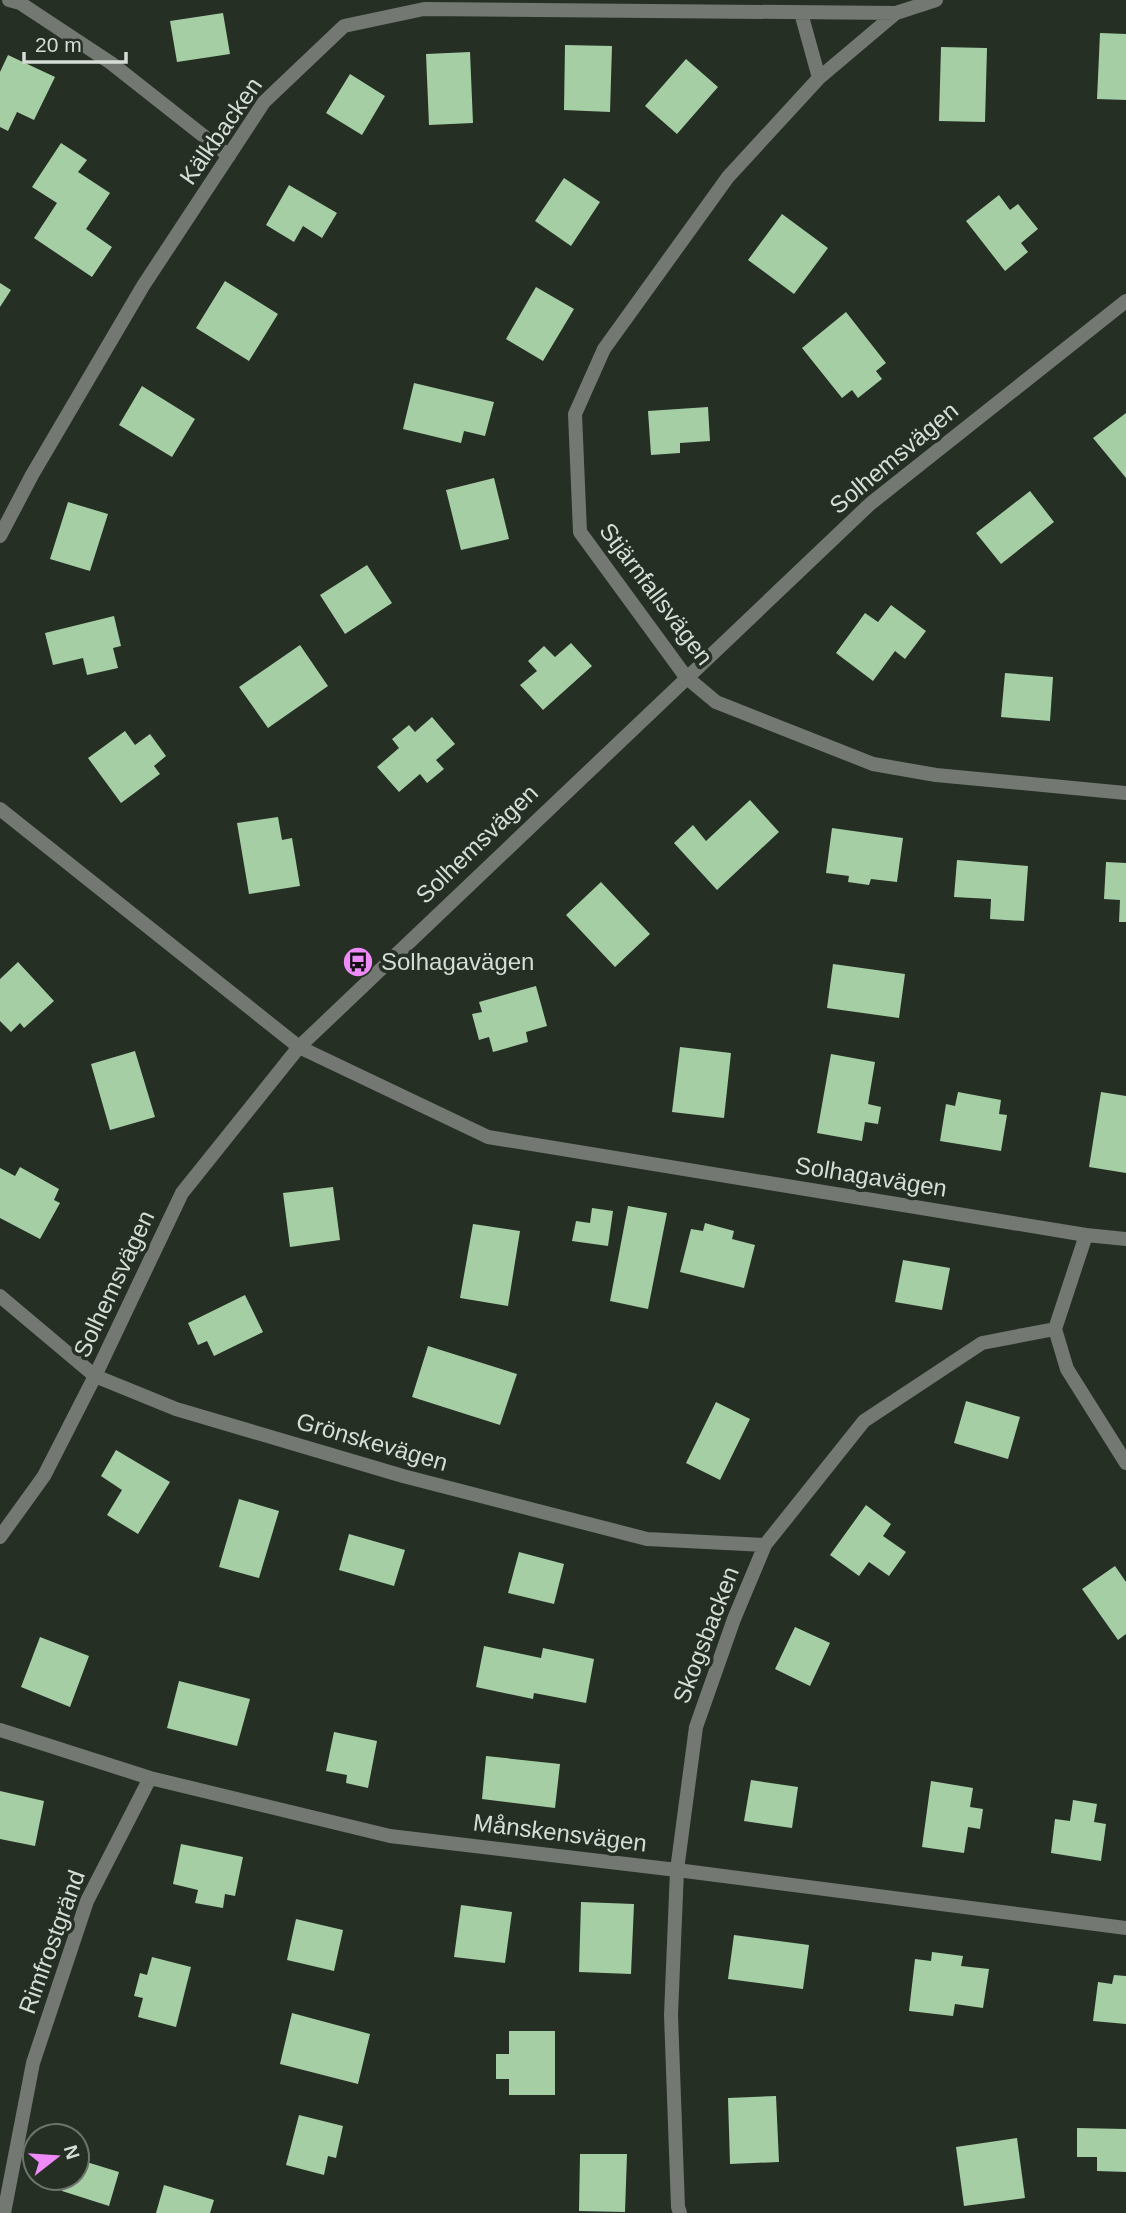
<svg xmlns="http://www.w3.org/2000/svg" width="1126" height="2213" font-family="Arial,sans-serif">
	<rect width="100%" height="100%" fill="#252f24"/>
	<!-- building -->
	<path fill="#a6cea5" d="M223 13 230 54 177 62 170 21Z
		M1100 33 1126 34V100L1097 99Z
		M565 45 612 46 610 112 564 110Z
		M941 47 987 48 985 122 939 121Z
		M470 52 473 123 429 125 426 54Z
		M8 55 55 77 34 120 17 112 8 131 0 127V72Z
		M686 59 718 87 677 134 645 106Z
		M350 74 385 96 362 135 326 113Z
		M61 143 87 160 78 172 110 193 86 229 112 247 92 277 34 238 57 203 32 187Z
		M564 178 600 202 571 246 535 221Z
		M289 185 337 213 322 238 303 226 294 242 266 225Z
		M999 195 1010 210 1018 204 1038 229 1021 243 1028 252 1005 271 966 221Z
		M782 214 828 248 794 294 748 260Z
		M225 281 278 314 249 361 196 328Z
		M0 283 11 290 0 307Z
		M536 287 574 309 543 361 506 339Z
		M846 312 886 363 876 371 882 379 858 398 852 390 842 398 802 348Z
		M414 383 494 402 485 436 464 431 461 443 403 429Z
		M142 386 195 419 172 457 119 425Z
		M708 407 710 441 680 443V453L651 455 648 411Z
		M1126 413V478L1093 438Z
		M494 478 509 539 461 550 446 490Z
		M1030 491 1054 522 1001 564 976 533Z
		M68 502 108 514 90 571 50 559Z
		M367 565 392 603 345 634 320 595Z
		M891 605 926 631 905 659 895 651 873 681 836 653 865 613 878 622Z
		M114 616 121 646 113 648 118 668 87 675 83 658 53 665 45 633Z
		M571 643 592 666 543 710 520 685 537 671 528 661 544 646 555 657Z
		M300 645 328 686 268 728 239 687Z
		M1005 673 1053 677 1050 721 1001 717Z
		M432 717 455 744 436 760 444 769 427 783 420 774 399 792 377 767 399 748 392 739 409 725 415 732Z
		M125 731 135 745 150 734 166 756 154 766 160 774 121 803 88 758Z
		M750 800 779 832 717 890 674 843 693 825 706 841Z
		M278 817 282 840 292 838 300 886 249 894 237 823Z
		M832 828 903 838 897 882 871 879 869 885 848 882 849 876 826 873Z
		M957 860 1028 866 1024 921 990 919 991 899 954 897Z
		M1106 862 1126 863V922H1119L1120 900 1104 899Z
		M601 882 650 934 615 967 566 915Z
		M18 962 54 1001 24 1028 20 1023 11 1032 0 1021V979Z
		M833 964 905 974 899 1018 827 1008Z
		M536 986 547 1026 526 1032 528 1042 493 1052 489 1037 479 1040 472 1014 482 1012 479 1002Z
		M680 1047 731 1053 724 1118 672 1112Z
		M135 1051 155 1117 110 1130 91 1064Z
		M831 1054 875 1062 868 1104 881 1107 878 1124 865 1122 862 1141 817 1133Z
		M958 1092 1001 1100 999 1114 1007 1115 1001 1151 940 1141 946 1104 955 1106Z
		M1101 1092 1126 1096V1173L1089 1167Z
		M20 1167 59 1189 54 1200 60 1203 40 1239 0 1218V1168L15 1176Z
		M333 1187 340 1240 290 1247 283 1193Z
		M628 1206 667 1213 648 1309 610 1301Z
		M592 1208 613 1211 608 1246 572 1241 576 1221 590 1223Z
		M705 1223 734 1231 732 1239 755 1245 744 1288 680 1272 691 1229 703 1231Z
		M473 1224 520 1231 508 1306 460 1298Z
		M903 1260 950 1268 942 1310 895 1302Z
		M245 1295 263 1332 214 1356 207 1341 198 1345 188 1323Z
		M428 1346 517 1374 500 1425 412 1397Z
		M966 1401 1020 1417 1008 1459 954 1443Z
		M716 1402 750 1419 720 1480 686 1463Z
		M116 1450 170 1482 138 1534 107 1515 122 1490 101 1476Z
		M239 1499 279 1511 259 1578 219 1567Z
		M866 1505 891 1524 883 1536 906 1552 889 1576 869 1562 859 1576 830 1555Z
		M349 1534 405 1550 394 1586 339 1570Z
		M519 1552 564 1564 554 1604 508 1593Z
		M1115 1566 1126 1582V1634L1118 1640 1082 1589Z
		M795 1627 830 1643 810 1686 775 1669Z
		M40 1637 89 1656 70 1707 21 1687Z
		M484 1646 541 1658 543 1648 594 1659 586 1703 534 1693 533 1699 476 1687Z
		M179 1681 250 1699 237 1746 167 1728Z
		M334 1732 377 1741 368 1788 346 1783 347 1775 326 1771Z
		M486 1756 560 1764 555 1808 482 1799Z
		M751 1780 798 1787 792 1828 744 1821Z
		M931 1781 973 1788 970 1807 983 1809 980 1829 968 1827 964 1853 922 1847Z
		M0 1791 44 1801 35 1846 0 1839Z
		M1073 1800 1097 1804 1094 1822 1106 1824 1101 1861 1051 1853 1055 1819 1070 1821Z
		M181 1844 243 1857 235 1896 225 1894 223 1908 195 1903 198 1890 173 1884Z
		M581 1902 634 1904 631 1974 579 1972Z
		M461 1905 512 1912 505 1963 454 1957Z
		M296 1919 343 1930 334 1971 287 1960Z
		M734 1935 809 1945 803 1989 728 1979Z
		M932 1952 963 1956 961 1966 989 1969 983 2008 955 2004 953 2016 909 2011 915 1959 931 1961Z
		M152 1957 191 1967 176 2027 138 2017 143 1998 134 1996 140 1973 147 1975Z
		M1114 1975 1126 1976V2024L1093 2021 1098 1982 1112 1984Z
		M292 2013 370 2034 358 2084 280 2064Z
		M509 2031H555V2095H509V2079H496V2054H509Z
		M776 2096 779 2162 730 2164 728 2098Z
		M299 2115 343 2126 336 2158 328 2156 324 2175 286 2165Z
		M1077 2128 1126 2129V2172L1097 2171V2157H1077Z
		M1017 2138 1025 2198 964 2206 956 2147Z
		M580 2154H627L625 2212 579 2211Z
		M77 2159 119 2172 109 2206 62 2191 67 2178H77Z
		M164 2185 214 2200 210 2213H156Z"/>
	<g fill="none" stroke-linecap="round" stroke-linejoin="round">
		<!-- street -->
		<path stroke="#737872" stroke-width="14" d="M9 0 20 3 111 63 229 156
			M801 13 819 78
			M896 13 819 78 728 177 604 349 575 414 580 532 686 677 716 702 873 764 936 775 1126 793
			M0 536 32 475 143 286 264 102 344 26 424 9 896 13 936 0
			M0 809 299 1047 488 1137 1086 1235 1126 1239
			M0 1296 95 1376 176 1409 403 1476 647 1539 765 1545
			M1055 1329 1067 1369 1126 1463
			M0 1537 44 1476 95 1376 182 1193 299 1047 870 504 1126 301
			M0 1730 150 1778 390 1836 677 1870 1126 1928
			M4 2213 33 2063 87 1901 150 1778
			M680 2213 678 2207 671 2015 677 1870 696 1727 734 1619 765 1545 864 1421 982 1343 1055 1329 1086 1235"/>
	</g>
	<!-- icons -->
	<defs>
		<g id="bus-disc" transform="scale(1.575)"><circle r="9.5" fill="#ee8bf8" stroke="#252f24"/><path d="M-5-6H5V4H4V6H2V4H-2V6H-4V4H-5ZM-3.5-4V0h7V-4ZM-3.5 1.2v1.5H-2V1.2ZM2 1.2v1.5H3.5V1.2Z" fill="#111"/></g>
	</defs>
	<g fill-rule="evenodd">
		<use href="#bus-disc" x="358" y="962"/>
	</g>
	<g text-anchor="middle" stroke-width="7" stroke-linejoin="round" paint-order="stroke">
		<!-- street labels -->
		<g font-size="24" fill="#d6ddd6" stroke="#252f24">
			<text transform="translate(221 131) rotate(-55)" y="8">Kälkbacken</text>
			<text transform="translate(894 458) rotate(-40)" y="8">Solhemsvägen</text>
			<text transform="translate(656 594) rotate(53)" y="8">Stjärnfallsvägen</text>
			<text transform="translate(477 844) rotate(-44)" y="8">Solhemsvägen</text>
			<text transform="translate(871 1177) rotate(9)" y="8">Solhagavägen</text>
			<text transform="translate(114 1284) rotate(-65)" y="8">Solhemsvägen</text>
			<text transform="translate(372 1442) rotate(16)" y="8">Grönskevägen</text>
			<text transform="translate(706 1635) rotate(-69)" y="8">Skogsbacken</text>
			<text transform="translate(560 1833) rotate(7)" y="8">Månskensvägen</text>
			<text transform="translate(52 1942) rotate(-70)" y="8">Rimfrostgränd</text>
		</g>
		<!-- poi labels -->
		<g font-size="24" fill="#d6ddd6" stroke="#252f24" text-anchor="start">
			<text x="381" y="970">Solhagavägen</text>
		</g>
	</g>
	<!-- north arrow -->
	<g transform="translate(56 2157) rotate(73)"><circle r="33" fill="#252f24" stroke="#6c756b" stroke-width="2"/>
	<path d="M0-5L12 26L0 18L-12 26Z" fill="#ee8bf8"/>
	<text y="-10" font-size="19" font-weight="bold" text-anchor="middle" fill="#d6ddd6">N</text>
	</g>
	<!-- scale -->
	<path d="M24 52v10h102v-10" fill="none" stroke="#d6ddd6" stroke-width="3.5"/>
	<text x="35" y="52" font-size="21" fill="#d6ddd6" stroke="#252f24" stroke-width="5" paint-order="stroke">20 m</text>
</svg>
